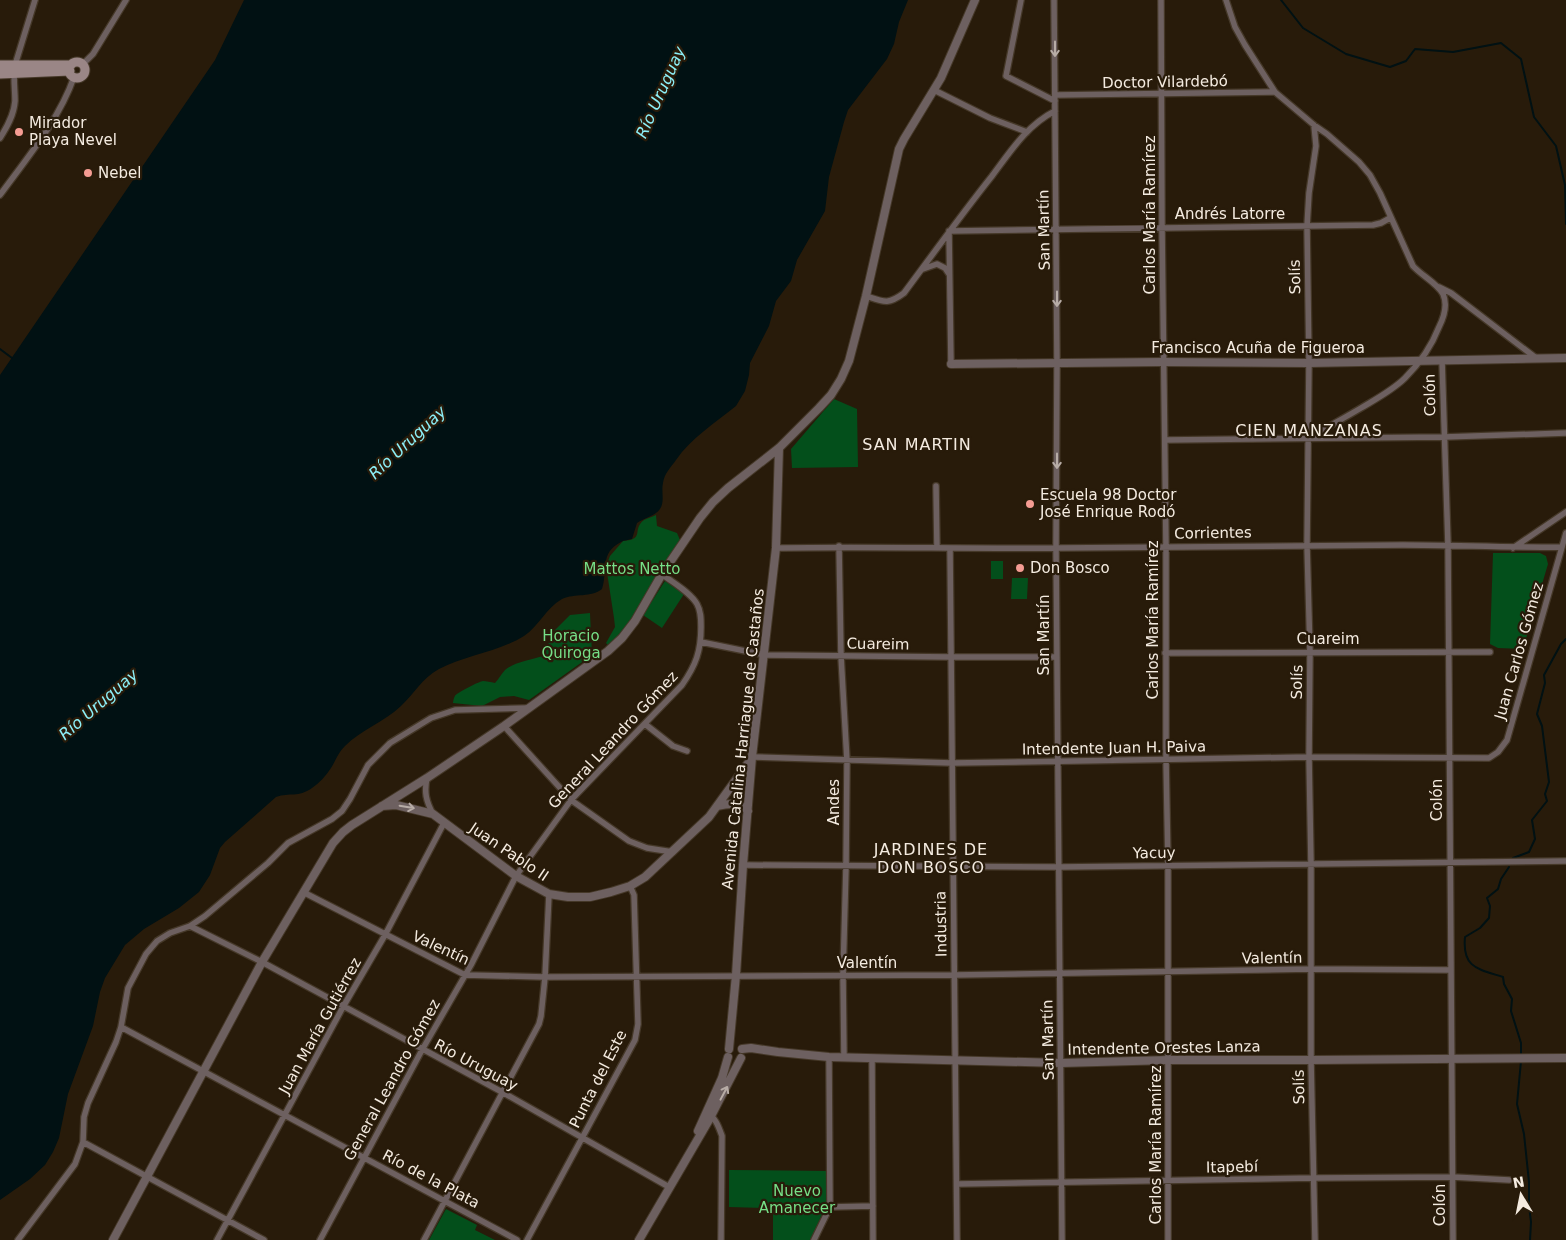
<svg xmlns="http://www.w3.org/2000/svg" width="1566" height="1240" font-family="'DejaVu Sans',sans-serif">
	<rect width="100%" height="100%" fill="#281b0a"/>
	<!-- green -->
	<path fill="#034f1b" d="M834 399 857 409 858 467 792 468 791 449Z
		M656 515 657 526 677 533 680 540 624 630 609 646 606 643 615 627 614 618 606 566 610 556 623 541C646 539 631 530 644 520 647 518 653 517 656 515Z
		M1493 553H1540L1546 556 1548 564 1523 649 1498 648 1490 644Z
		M991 561H1003V579H991Z
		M1012 578H1028L1027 599H1011Z
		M665 581 684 594 662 628 643 615Z
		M590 613 592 655 529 700 514 696 500 697 482 706 453 703C453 702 454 697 455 696 456 693 480 681 483 681 486 681 491 682 495 683 499 679 501 674 505 670 512 663 533 659 543 656L554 631 570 615Z
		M729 1170 828 1171 827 1204 810 1240H773V1215L764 1208 729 1207Z
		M446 1209 477 1225 475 1230 495 1240H429Z"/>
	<!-- water -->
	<path fill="#011113" d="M244 0H908L899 22 894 44 887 59 848 110 844 122 829 177 825 211 797 260 791 281 776 301 769 326 750 363 749 375 745 391 736 406C715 423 691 438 676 460 671 467 664 474 663 483 661 491 665 502 660 509 655 516 644 518 637 523L632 539C629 540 624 540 621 542 599 553 608 572 602 589 591 598 575 593 562 599 546 608 539 626 524 636 498 652 466 655 439 669 422 678 414 694 401 706 384 722 361 730 345 746 338 753 336 760 331 768 326 776 319 783 312 788 298 798 290 792 276 797L225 842 220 848 210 875 199 892 179 908 144 929 125 945 105 978 100 992 93 1026 68 1094 59 1138 53 1152 45 1165 30 1179 0 1200V375L215 60Z"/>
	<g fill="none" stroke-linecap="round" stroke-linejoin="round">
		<!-- stream -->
		<path stroke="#011113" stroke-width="2" d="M1281 0 1303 28 1346 54 1390 67 1406 61 1415 49 1453 52 1501 43 1521 59 1534 117 1556 146 1565 185 1566 224
			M0 349 12 358
			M1513 858 1529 852 1535 839 1532 820 1547 801 1545 794 1549 782 1542 726 1537 714 1545 683 1544 675 1561 644 1566 639
			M1509 867 1501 879 1498 889 1487 898 1490 906 1489 918 1480 928 1465 937C1462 968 1478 969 1503 977L1504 984 1512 999 1511 1011 1521 1043V1057
			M1521 1061 1517 1104 1524 1134 1529 1182V1206L1531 1222 1530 1240"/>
		<!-- minor casing -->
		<g stroke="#453828" stroke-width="8">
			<path id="minor" d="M1021 0 1006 76 1055 101
				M1054 0 1057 363 1056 548 1062 1240
				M1161 0 1162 227 1166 546V759L1168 865V1240
				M1226 0 1235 27 1245 45 1275 92 1314 125 1327 134 1359 162 1370 175 1380 193 1413 266C1422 276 1437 283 1443 294 1448 305 1444 317 1439 327 1432 345 1419 364 1405 378 1393 390 1376 399 1361 408 1344 418 1326 428 1309 438
				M83 64 93 54 126 0
				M934 90 990 118 1027 132
				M1055 95 1275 92
				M1314 125 1316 146 1309 193 1307 226 1309 363 1307 545 1310 652 1309 757 1311 863V1060L1315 1240
				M0 138C7 127 14 115 15 101 15 89 13 77 15 65L35 0
				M0 195C27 158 59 120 74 77
				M923 269 937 264 945 268 949 274
				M1439 287 1451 293 1536 358
				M866 296C884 302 888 305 904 293 933 254 961 215 992 176 1010 152 1027 125 1055 111
				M1442 360 1448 545 1453 1240
				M951 364 949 231 1373 225 1381 223 1390 218
				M1165 440 1444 437 1566 433
				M936 486 937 548
				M839 546 841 656 847 761 846 867 843 975 844 1057
				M776 548C869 546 962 549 1056 548 1172 547 1288 545 1403 545 1456 545 1509 548 1561 547
				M950 548 957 1240
				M1513 548 1566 512
				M701 642 765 655 951 657H1057
				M1165 653 1490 652
				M645 724 673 746 687 751
				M504 726 571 800 629 841 647 848 673 852
				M752 757 952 763 1309 757 1489 758 1498 752 1507 740 1566 533
				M427 778C424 792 426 801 433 814
				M743 865 1059 867 1566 861
				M303 892 465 975 545 977 954 975 1310 969 1451 970
				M190 926 262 962 502 1092 669 1187
				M121 1027 517 1240
				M872 1058 873 1240
				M708 1114C716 1118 719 1128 722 1136L721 1240
				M83 1142 264 1240
				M957 1184 1314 1178 1453 1177 1509 1180
				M830 1207 873 1206
				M18 1240 75 1164 83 1142 84 1117 88 1103 116 1042 121 1027 128 988 146 954 157 941 170 933 190 926 205 916 268 863 288 843 332 819 342 811 350 799 368 765 390 743 431 718 455 710 528 708
				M217 1240 343 1007 385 935 444 823
				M320 1240 422 1050 471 965 516 876 571 800 682 685C696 665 701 651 701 627 701 619 701 611 697 604 690 592 673 583 662 574
				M424 1240 539 1024 541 1016 545 977 549 894
				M527 1240 635 1040 638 1024 634 895 630 886
				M814 1240 830 1207 829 1057"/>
		</g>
		<!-- tertiary casing -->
		<g stroke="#453828" stroke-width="10">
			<path id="tertiary" d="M951 364 1163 362 1309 363 1566 358
				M382 806 396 805 433 814 516 876 549 894 568 897H590L611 892 630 886 645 877 709 817 751 759
				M718 806C729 803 741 802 748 811
				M729 1049 736 975 743 865 752 757 776 548 779 448
				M742 1049 751 1048 778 1052 829 1057 1061 1063 1169 1060H1311L1566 1058
				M698 1131 722 1078 728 1057
				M113 1240 262 962 333 843 343 832 352 825 427 778 504 726 608 651 622 638 635 621 662 574 700 518 713 502 728 488 779 448 819 408 831 395 841 379 849 361 866 296 899 149 904 139 941 78 975 0
				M639 1240 709 1120 741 1058"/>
		</g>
		<!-- secondary casing -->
		<g stroke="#453828" stroke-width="11">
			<path id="secondary" d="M69 70a8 8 0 1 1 16 0a8 8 0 1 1-16 0Z
				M0 65H71
				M0 74 70 71"/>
		</g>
		<!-- minor -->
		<use href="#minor" stroke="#6d6060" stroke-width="5.5"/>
		<!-- tertiary -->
		<use href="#tertiary" stroke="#6d6060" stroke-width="8"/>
		<!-- secondary -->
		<use href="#secondary" stroke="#9a8686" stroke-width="9"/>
	</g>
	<!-- one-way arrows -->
	<defs><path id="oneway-shaft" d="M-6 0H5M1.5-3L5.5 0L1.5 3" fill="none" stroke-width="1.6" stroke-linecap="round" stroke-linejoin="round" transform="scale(1.25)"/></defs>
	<g stroke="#b7aca6">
		<use href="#oneway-shaft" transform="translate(1055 49) rotate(90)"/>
		<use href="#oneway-shaft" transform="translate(1057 299) rotate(90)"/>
		<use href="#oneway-shaft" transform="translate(1057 461) rotate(90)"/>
		<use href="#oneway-shaft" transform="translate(407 807) rotate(10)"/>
		<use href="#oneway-shaft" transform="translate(724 1093) rotate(-62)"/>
	</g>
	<!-- markers -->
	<g fill="#f59c93" stroke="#281b0a" stroke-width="2">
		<circle cx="19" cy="132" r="5"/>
		<circle cx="88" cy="173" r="5"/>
		<circle cx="1030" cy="504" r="5"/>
		<circle cx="1020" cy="568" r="5"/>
	</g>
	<g text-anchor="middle" stroke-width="4.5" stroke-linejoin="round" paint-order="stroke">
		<!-- street labels -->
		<g font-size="15" fill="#f4ebe0" stroke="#281b0a">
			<text transform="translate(1165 82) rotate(-1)" y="5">Doctor Vilardebó</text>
			<text x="1230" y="219">Andrés Latorre</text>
			<text transform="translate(1150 215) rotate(-90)" y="5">Carlos María Ramírez</text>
			<text transform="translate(1044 230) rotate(-91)" y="5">San Martín</text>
			<text transform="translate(1295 277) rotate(-91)" y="5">Solís</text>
			<text x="1258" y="353">Francisco Acuña de Figueroa</text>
			<text transform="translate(1430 395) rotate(-91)" y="5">Colón</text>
			<text transform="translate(1213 533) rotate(-1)" y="5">Corrientes</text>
			<text transform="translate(1153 620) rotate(-90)" y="5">Carlos María Ramírez</text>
			<text transform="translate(1044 635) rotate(-90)" y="5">San Martín</text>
			<text x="1328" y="644">Cuareim</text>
			<text transform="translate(878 644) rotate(1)" y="5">Cuareim</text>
			<text transform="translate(1519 651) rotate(-74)" y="5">Juan Carlos Gómez</text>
			<text transform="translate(1297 682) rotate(-89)" y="5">Solís</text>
			<text transform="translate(743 739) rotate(-84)" y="5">Avenida Catalina Harriague de Castaños</text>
			<text transform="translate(613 740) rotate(-47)" y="5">General Leandro Gómez</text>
			<text transform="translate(1114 748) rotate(-1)" y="5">Intendente Juan H. Paiva</text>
			<text transform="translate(1437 800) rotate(-90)" y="5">Colón</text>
			<text transform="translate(834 802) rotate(-90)" y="5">Andes</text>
			<text transform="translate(509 852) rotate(34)" y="5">Juan Pablo II</text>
			<text transform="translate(1154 853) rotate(-1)" y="5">Yacuy</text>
			<text transform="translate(941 924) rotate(-91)" y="5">Industria</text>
			<text transform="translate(441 948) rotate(25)" y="5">Valentín</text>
			<text transform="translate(1272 958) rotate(-1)" y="5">Valentín</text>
			<text x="867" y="968">Valentín</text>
			<text transform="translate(320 1026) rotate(-61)" y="5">Juan María Gutiérrez</text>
			<text transform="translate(1048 1040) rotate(-91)" y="5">San Martín</text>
			<text transform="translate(1164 1048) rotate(-1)" y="5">Intendente Orestes Lanza</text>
			<text transform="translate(476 1065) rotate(28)" y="5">Río Uruguay</text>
			<text transform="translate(598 1079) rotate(-63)" y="5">Punta del Este</text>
			<text transform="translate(392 1080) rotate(-61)" y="5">General Leandro Gómez</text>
			<text transform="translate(1299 1087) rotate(-91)" y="5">Solís</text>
			<text transform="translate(1156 1145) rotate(-90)" y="5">Carlos María Ramírez</text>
			<text transform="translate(1232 1167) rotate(-1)" y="5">Itapebí</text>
			<text transform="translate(431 1179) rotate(28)" y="5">Río de la Plata</text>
			<text transform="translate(1440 1205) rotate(-90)" y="5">Colón</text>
		</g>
		<!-- poi labels -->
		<g font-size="15" fill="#f4ebe0" stroke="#281b0a" text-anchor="start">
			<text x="29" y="128">Mirador<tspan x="29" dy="17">Playa Nevel</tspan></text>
			<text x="98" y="178">Nebel</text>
			<text x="1040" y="500">Escuela 98 Doctor<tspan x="1040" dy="17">José Enrique Rodó</tspan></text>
			<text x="1030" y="573">Don Bosco</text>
		</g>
		<!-- park labels -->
		<g font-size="15" fill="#76df87" stroke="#281b0a">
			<text x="632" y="574">Mattos Netto</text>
			<text x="571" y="641">Horacio<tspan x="571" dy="17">Quiroga</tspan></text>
			<text x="797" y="1196">Nuevo<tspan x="797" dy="17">Amanecer</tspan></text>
		</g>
		<!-- water labels -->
		<g font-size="16" font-style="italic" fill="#8ceff7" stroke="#281b0a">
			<text transform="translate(660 92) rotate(-66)" y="6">Río Uruguay</text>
			<text transform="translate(407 442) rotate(-43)" y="6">Río Uruguay</text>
			<text transform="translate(98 704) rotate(-41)" y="6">Río Uruguay</text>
		</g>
		<!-- neighbourhood labels -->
		<g font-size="16" letter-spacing="1" fill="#f4ebe0" stroke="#281b0a">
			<text x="1309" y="436">CIEN MANZANAS</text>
			<text x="917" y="450">SAN MARTIN</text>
			<text x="931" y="855">JARDINES DE<tspan x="931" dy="18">DON BOSCO</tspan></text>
		</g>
	</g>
	<!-- north arrow -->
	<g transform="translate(1521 1195) rotate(350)" stroke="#281b0a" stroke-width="4" paint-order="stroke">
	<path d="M0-4L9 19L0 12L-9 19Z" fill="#f4ebe0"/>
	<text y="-8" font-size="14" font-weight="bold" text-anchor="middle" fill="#f4ebe0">N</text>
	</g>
</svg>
